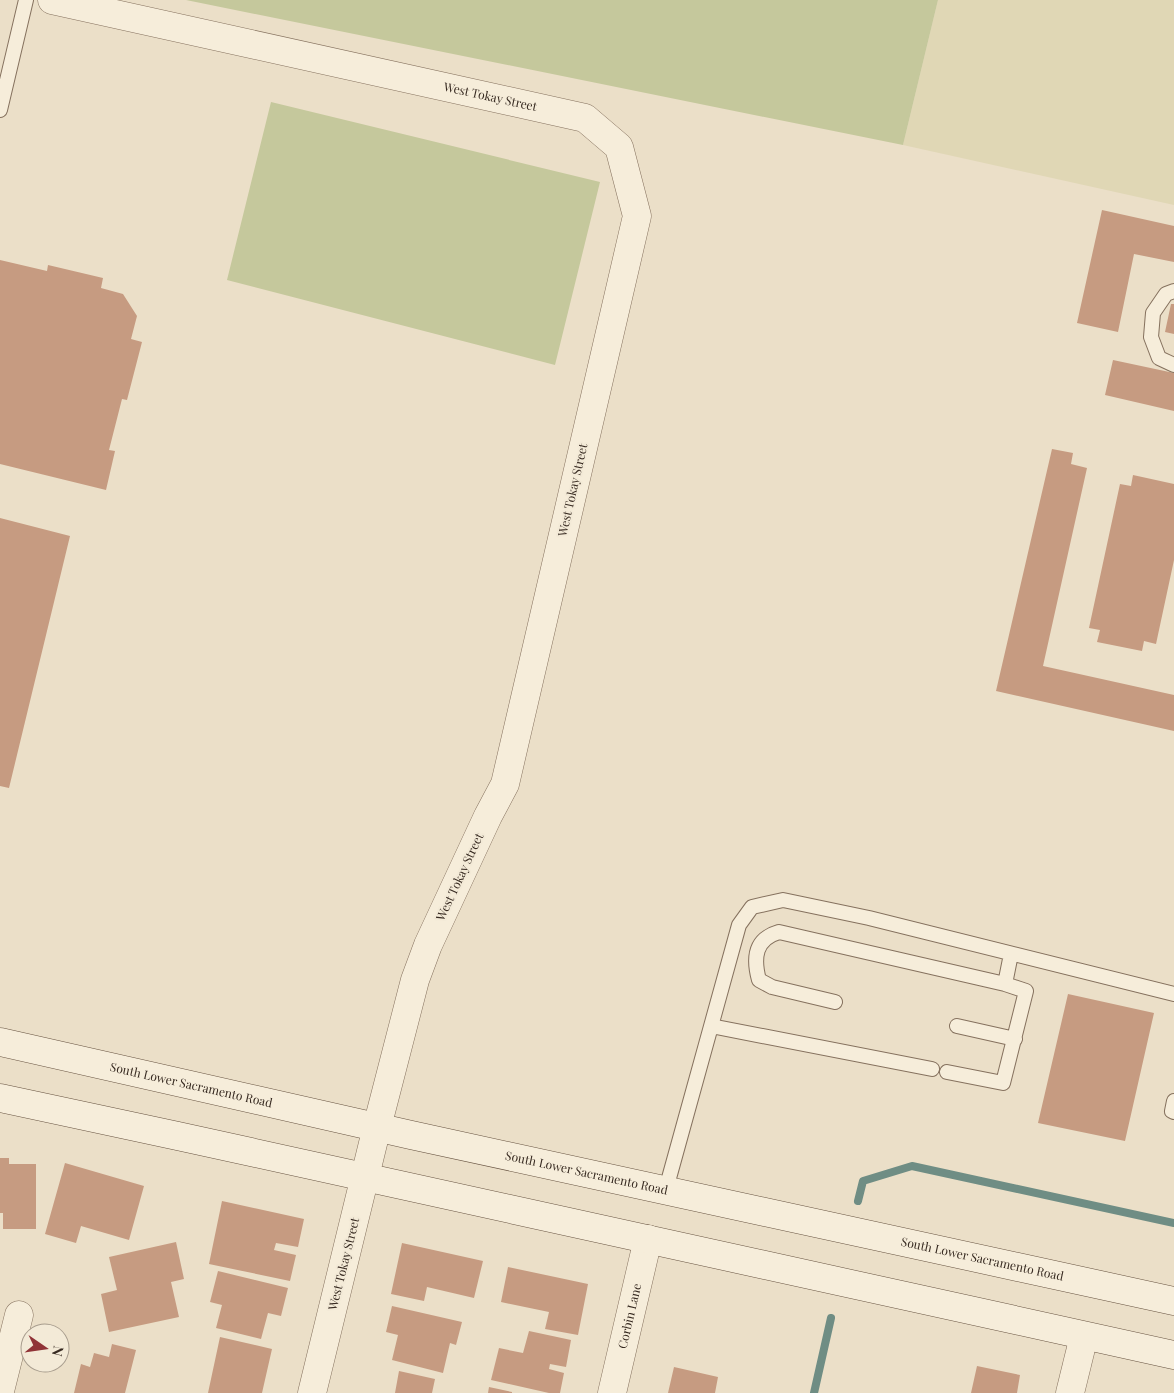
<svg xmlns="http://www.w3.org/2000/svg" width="1174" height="1393" font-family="'Playfair Display',serif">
	<rect width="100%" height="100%" fill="#ebdfc8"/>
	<!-- farmland -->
	<path fill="#e0d7b5" d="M938 0H1174V205L903 145Z"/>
	<!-- green -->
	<path fill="#c5c89c" d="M186 0H938L903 145Z
		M271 102 600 182 555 365 227 280Z"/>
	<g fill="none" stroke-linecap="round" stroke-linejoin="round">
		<!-- stream -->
		<path stroke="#6f8d84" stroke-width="8" d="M858 1201 863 1181 912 1166 1174 1223
			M814 1393 831 1318"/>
	</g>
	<!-- building -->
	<path fill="#c69b81" d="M1102 210 1174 226V262L1134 254 1118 332 1077 323Z
		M0 260 47 271 48 265 103 278 101 288 123 294 137 316 131 339 142 342 127 400 122 399 109 450 115 451 106 490 0 464Z
		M1171 304H1174V334L1165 332Z
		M1113 360 1174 373V411L1105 395Z
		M1052 449 1073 453 1071 464 1087 468 1043 666 1174 695V731L996 691Z
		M1133 475 1174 484V560L1156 644 1144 641 1142 651 1097 642 1100 630 1089 628 1120 484 1131 486Z
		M0 518 70 536 9 788 0 786Z
		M1068 994 1154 1013 1125 1141 1038 1123Z
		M0 1158H9V1164H36V1229H3V1213H0Z
		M65 1163 144 1186 129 1240 81 1226 76 1243 45 1234Z
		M222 1201 304 1219 298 1247 276 1243 274 1250 296 1255 290 1281 209 1264Z
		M176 1242 184 1279 171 1282 179 1317 109 1332 101 1294 117 1290 109 1257Z
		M402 1243 483 1261 474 1298 427 1287 424 1301 391 1294Z
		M508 1267 588 1284 578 1335 545 1329 549 1312 501 1302Z
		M218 1271 288 1288 281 1316 268 1313 261 1339 216 1328 222 1305 210 1302Z
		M392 1306 462 1322 456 1345 450 1343 443 1373 392 1360 398 1335 386 1332Z
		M529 1331 571 1340 566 1367 550 1364 549 1369 564 1373 560 1393H549L491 1380 499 1348 523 1353Z
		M220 1337 272 1349 262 1393H208Z
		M112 1344 136 1350 125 1393H74L81 1364 90 1367 94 1353 109 1357Z
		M977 1366 1020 1375 1017 1393H971Z
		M674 1367 718 1377 715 1393H668Z
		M399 1371 435 1379 432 1393H395Z
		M489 1387 512 1392V1393H488Z"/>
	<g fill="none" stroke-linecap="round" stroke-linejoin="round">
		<!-- service casing -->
		<g stroke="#85715e" stroke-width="16">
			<path id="service" d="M0 110 26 0
				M1174 291 1166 294 1153 313 1151 337 1159 358 1174 365
				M1005 984 1011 954
				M835 1002 772 987 759 980C753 958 755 939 779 932L1005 984 1026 991 1003 1083 947 1072
				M711 1026 932 1069
				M957 1026 1015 1039
				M1174 1101 1172 1111 1174 1112
				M666 1189 739 925 752 907 783 900 869 918 1174 994"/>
		</g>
		<!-- minor casing -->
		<g stroke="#85715e" stroke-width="29">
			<g id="minor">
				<path id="s1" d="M52 0 585 118 619 147 637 216 505 784 488 816 428 945 415 980 377 1127 312 1393"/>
				<path d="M0 1391 19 1315"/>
				<path id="s2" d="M612 1393 648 1239"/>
				<path d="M1070 1393 1084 1336"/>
			</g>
		</g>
		<!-- secondary casing -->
		<g stroke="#675341" stroke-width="29">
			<g id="secondary">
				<path id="s3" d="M0 1042 411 1135 1174 1301"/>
				<path d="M0 1098C392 1181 783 1269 1174 1355"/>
			</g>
		</g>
		<!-- service -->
		<use href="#service" stroke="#f6edda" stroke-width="14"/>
		<!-- minor -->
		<use href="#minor" stroke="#f6edda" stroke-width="28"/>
		<!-- secondary -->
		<use href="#secondary" stroke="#f6edda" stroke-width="28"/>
	</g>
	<g text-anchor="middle" stroke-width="4" stroke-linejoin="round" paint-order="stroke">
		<!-- street labels -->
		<g font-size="12" fill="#372a21" stroke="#f3ead7">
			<text dy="4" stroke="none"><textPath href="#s1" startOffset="449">West Tokay Street</textPath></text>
			<text transform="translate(573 490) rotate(-77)" y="4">West Tokay Street</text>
			<text transform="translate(460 877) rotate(-65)" y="4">West Tokay Street</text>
			<text dy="4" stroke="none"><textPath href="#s3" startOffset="196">South Lower Sacramento Road</textPath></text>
			<text dy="4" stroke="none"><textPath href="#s3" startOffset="601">South Lower Sacramento Road</textPath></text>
			<text dy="4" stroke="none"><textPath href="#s3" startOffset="1006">South Lower Sacramento Road</textPath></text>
			<text transform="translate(344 1264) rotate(-76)" y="4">West Tokay Street</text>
			<text dy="4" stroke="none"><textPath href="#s2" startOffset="79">Corbin Lane</textPath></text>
		</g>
	</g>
	<!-- north arrow -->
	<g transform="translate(45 1348) rotate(103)"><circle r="24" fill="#f3ead7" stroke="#a89d8e"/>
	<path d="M0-4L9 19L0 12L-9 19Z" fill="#903337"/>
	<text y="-8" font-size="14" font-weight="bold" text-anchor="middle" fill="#372a21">N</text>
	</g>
</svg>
